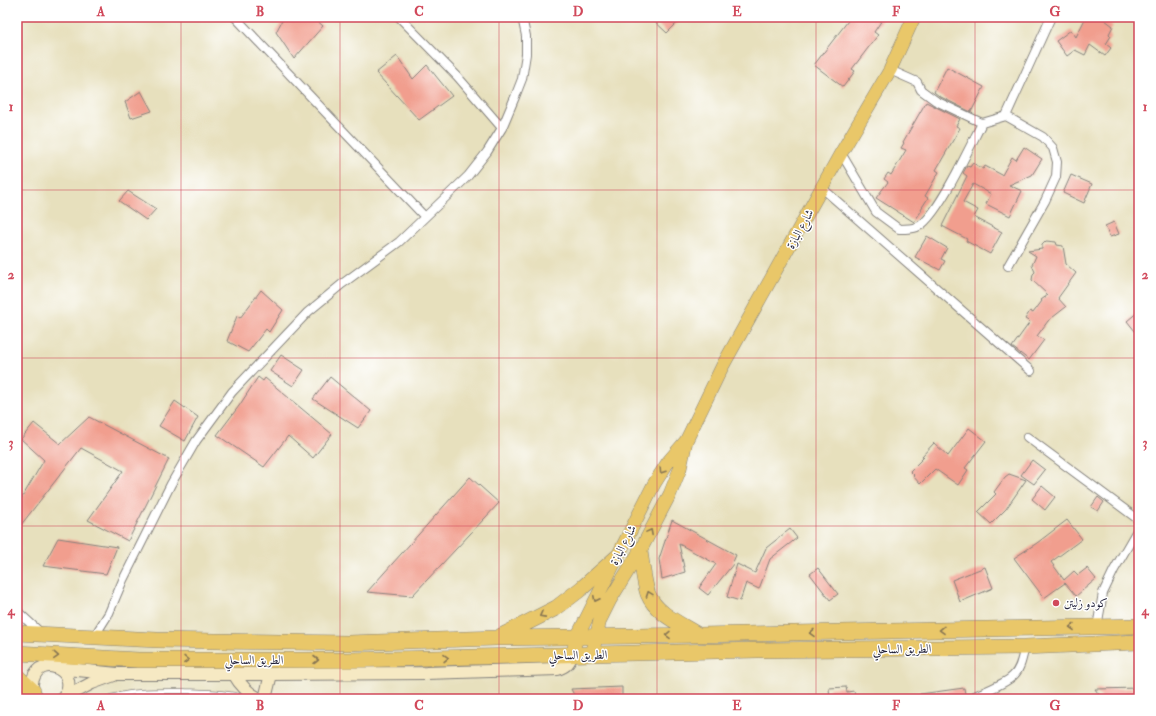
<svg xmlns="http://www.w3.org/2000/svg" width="1156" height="716" font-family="'IM FELL Double Pica',Amiri,serif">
	<rect width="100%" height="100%" fill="#fff"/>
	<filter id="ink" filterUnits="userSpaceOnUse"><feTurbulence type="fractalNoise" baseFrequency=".025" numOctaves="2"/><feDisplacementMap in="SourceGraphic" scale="8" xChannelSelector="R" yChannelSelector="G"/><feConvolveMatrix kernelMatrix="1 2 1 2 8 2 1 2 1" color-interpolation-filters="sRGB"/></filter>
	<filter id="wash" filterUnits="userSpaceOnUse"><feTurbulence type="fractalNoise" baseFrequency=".012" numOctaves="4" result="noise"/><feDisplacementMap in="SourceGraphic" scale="16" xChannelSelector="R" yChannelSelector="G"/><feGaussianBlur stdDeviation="0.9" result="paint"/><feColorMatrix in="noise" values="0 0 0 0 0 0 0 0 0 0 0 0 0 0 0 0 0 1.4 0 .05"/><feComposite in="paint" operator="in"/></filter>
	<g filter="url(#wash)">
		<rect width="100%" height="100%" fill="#e7e0bd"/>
		<g id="blocks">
			<!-- building -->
			<path fill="#f19e8e" d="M284 17H313L323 26 294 59 276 32Z
				M650 17H683L667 33Z
				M851 17H884L874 32 878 35 852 69 855 71 843 87 814 65Z
				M1089 17H1101L1113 26 1109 34 1111 36 1106 44 1111 48 1105 56 1090 45 1085 55 1075 50 1067 56 1056 41 1071 30 1076 37 1085 19 1087 20Z
				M397 56 413 79 427 65 452 96 419 120 376 73Z
				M947 67 984 87 971 112 939 96 934 92Z
				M141 91 152 111 131 118 125 102Z
				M926 102 960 119 956 126 960 128 936 170 939 172 925 196 928 198 921 209 922 210 914 222 876 198 888 182 884 179 888 173 891 175 906 150 901 148 904 143 903 142Z
				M1024 147 1042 159 1032 175 1009 185 1022 191 1010 216 986 204 991 194 973 184 963 202 978 210 974 217 1002 232 990 254 966 241 967 239 942 226 967 176 963 173 967 166 970 167 973 163 983 169 985 166 1002 175 1012 157 1016 160Z
				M1071 175 1092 184 1084 203 1063 193Z
				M128 191 156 209 146 220 119 201Z
				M1114 222 1119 234 1110 237 1105 226Z
				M927 236 947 248 941 259 945 261 940 270 915 257Z
				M1046 241 1056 242 1057 245 1063 246 1066 264 1076 273 1058 298 1066 307 1048 321 1037 336 1044 340 1029 360 1012 347 1030 322 1025 319 1030 311 1033 313 1042 301 1041 300 1048 295 1032 280 1033 274 1035 272 1032 265 1036 256 1028 251 1042 249V245Z
				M261 290 283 310 269 332 266 329 248 352 227 341 237 316 240 318Z
				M1139 311V336L1127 321Z
				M281 355 304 370 293 386 270 371Z
				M258 377 263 381 265 378 332 434 313 458 288 436 264 467 217 435 239 406Z
				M330 377 371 411 358 428 313 399Z
				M175 401 198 417 185 441 159 426Z
				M89 417 169 459 128 541 88 520 123 471 81 448 17 530V506L44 460 21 439 34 423 60 444Z
				M969 428 986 441 965 468 968 470 958 485 935 469 920 484 913 476 914 475 910 471 924 457 922 456 934 443 948 456Z
				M1032 460 1045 470 1034 484 1021 475Z
				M1009 474 1026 480 1006 509 991 524 978 512 996 494 994 492 1005 477Z
				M470 477 499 503 412 596 367 592Z
				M1042 486 1055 497 1045 510 1032 499Z
				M1098 497 1104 502 1098 511 1091 507Z
				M672 520 736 555 733 562 734 563 708 595 699 588 716 564 679 544 685 572 662 579 659 559Z
				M1067 520 1082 539 1051 562 1064 580 1074 571 1078 575 1087 568 1096 579 1076 596 1065 583 1044 598 1014 558 1037 543Z
				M790 529 797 538 770 559 759 589 746 583 740 601 727 597 737 564 755 573 766 548Z
				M58 538 117 547 106 574 43 566Z
				M985 567 993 588 960 602 952 580Z
				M818 568 838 594 830 600 810 574Z
				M622 687V699H576L571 689Z
				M846 687 847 692 854 691 856 699H830L829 688Z
				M964 688 965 694 963 697 957 699H920V694Z
				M1139 688V697L1135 699H1102L1095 689Z"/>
		</g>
	</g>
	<g filter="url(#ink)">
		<use href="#blocks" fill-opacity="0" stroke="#84817c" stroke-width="1"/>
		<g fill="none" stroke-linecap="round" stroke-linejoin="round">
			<!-- lane casing -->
			<g stroke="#84817c" stroke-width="5.5">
				<path id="lane" d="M104 699C129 690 156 691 183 691 206 692 227 692 250 698"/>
			</g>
			<!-- street casing -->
			<g stroke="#84817c" stroke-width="10">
				<path id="street" d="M235 17 425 217
					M399 17 457 76 502 128
					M890 70 917 82 921 90 936 101 982 123 1006 116 1043 137 1053 148 1057 162 1056 177 1045 201 1008 266
					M1006 116 1051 17
					M841 153 876 212 899 229C904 229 912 229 917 227 936 221 971 144 982 123
					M822 188 1031 371
					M1027 437 1139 520
					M17 611 42 634
					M1097 627 1103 593 1114 570 1139 527
					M94 637 109 613 123 580 171 484 196 441 232 392 308 312 342 284 399 242 468 176 487 152 502 128 515 97 522 79 526 54V36L522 17
					M968 699C980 693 1004 685 1013 676 1021 669 1022 657 1025 647"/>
			</g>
			<!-- secondary casing -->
			<g stroke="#84817c" stroke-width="14">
				<path id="secondary" d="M58 668 117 674H271L426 673 558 669C566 666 569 663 572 655
					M234 674C240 685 248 693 259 699
					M39 699C33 693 30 687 33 679 41 652 83 672 63 698
					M62 699 92 683 114 675
					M265 699 271 674"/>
			</g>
			<!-- primary casing -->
			<g stroke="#84817c" stroke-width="14">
				<path id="primary" d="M572 655 577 637 654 484 668 462 685 442
					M592 655 600 620 610 600 640 551 670 494 680 469 686 441 722 367 841 153 890 70 914 17"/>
			</g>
			<!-- highway casing -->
			<g stroke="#84817c" stroke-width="16">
				<path id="highway" d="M640 551C642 564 644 583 648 594 656 614 681 624 698 635
					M17 633 157 640 348 643 497 638 699 635 1139 626
					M501 636 556 608 582 588 617 557
					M17 653 138 660H347L758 650 1025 647 1139 642
					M17 676 33 691"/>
			</g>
			<!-- lane -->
			<use href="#lane" stroke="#fff" stroke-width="4"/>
			<!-- street -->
			<use href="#street" stroke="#fff" stroke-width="8"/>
			<!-- secondary -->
			<use href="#secondary" stroke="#f6e9c3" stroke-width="12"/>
			<!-- primary -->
			<use href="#primary" stroke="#e9c769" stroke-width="13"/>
			<!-- highway -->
			<use href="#highway" stroke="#e9c769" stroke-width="15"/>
		</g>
		<!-- one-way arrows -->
		<defs><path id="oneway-chevron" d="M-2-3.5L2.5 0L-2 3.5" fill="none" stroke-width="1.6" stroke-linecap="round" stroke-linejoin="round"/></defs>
		<g stroke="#867452">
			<use href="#oneway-chevron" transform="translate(662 471) rotate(123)"/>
			<use href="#oneway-chevron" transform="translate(650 532) rotate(-62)"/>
			<use href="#oneway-chevron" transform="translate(649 594) rotate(-110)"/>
			<use href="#oneway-chevron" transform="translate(596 599) rotate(116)"/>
			<use href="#oneway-chevron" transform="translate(542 615) rotate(152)"/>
			<use href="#oneway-chevron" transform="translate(1072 627) rotate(179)"/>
			<use href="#oneway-chevron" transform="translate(942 630) rotate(179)"/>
			<use href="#oneway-chevron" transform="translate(812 633) rotate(179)"/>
			<use href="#oneway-chevron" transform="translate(668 635) rotate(179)"/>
			<use href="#oneway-chevron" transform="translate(56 656) rotate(4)"/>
			<use href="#oneway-chevron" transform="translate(446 658) rotate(-1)"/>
			<use href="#oneway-chevron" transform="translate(186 660) rotate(1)"/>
			<use href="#oneway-chevron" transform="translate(316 660)"/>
		</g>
	</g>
	<!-- grid -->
	<path fill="none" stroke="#d1495b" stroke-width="1" stroke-opacity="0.55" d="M181 17V699M340 17V699M499 17V699M657 17V699M816 17V699M975 17V699M17 190H1139M17 358H1139M17 526H1139"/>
	<!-- markers -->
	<circle fill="#d1495b" stroke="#fff" stroke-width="1.5" cx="1056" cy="603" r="4"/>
	<g text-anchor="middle" stroke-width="3" stroke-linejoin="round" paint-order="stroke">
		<!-- street labels -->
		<g font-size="12" fill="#22223b" stroke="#fff">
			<text transform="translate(800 229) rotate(-61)" y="4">شارع البازة</text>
			<text transform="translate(623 545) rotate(-63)" y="4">شارع البازة</text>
			<text transform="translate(902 649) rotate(-1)" y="4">الطريق الساحلي</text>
			<text transform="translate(578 655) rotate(-1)" y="4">الطريق الساحلي</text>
			<text x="254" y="664">الطريق الساحلي</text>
		</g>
		<!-- poi labels -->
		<g font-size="12" fill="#22223b" stroke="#fff" text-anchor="start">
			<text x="1064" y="607">كودو زليتن</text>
		</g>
	</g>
	<!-- margin -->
	<rect width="1156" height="716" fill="none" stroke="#fff" stroke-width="44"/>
	<rect x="22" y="22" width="1112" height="672" fill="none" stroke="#d1495b" stroke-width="1.5"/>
	<g font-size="13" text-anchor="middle" font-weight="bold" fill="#d1495b">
		<text x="101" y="16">A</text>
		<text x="260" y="16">B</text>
		<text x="419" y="16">C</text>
		<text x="578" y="16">D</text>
		<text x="737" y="16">E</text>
		<text x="896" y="16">F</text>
		<text x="1055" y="16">G</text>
		<text x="11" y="111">1</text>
		<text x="1145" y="111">1</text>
		<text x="11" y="279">2</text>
		<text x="1145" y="279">2</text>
		<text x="11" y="447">3</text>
		<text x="1145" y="447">3</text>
		<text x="11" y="615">4</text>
		<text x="1145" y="615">4</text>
		<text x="101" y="710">A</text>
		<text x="260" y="710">B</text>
		<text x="419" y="710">C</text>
		<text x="578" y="710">D</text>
		<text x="737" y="710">E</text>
		<text x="896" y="710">F</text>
		<text x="1055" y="710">G</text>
	</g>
</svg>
